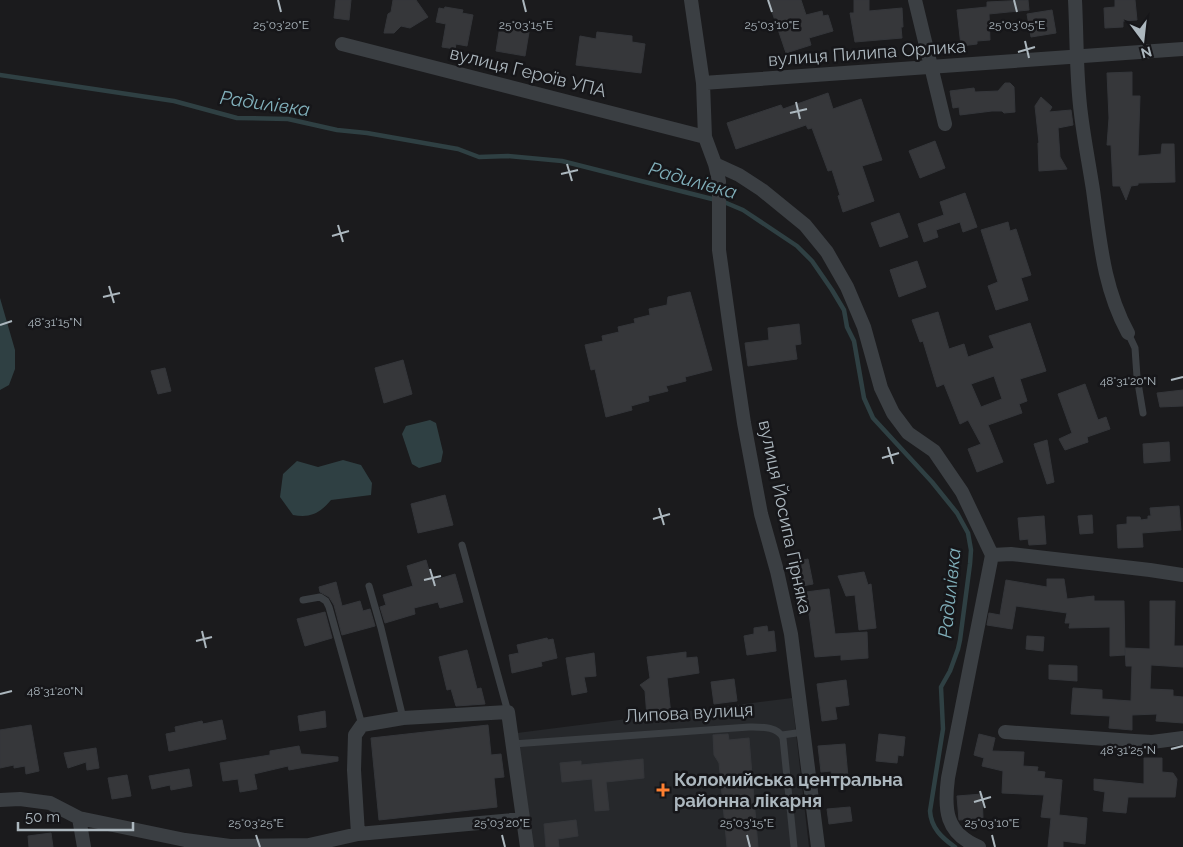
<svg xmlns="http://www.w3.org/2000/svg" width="1183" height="847" font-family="Raleway,sans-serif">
	<rect width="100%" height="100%" fill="#1b1b1d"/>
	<!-- built -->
	<path fill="#26282b" d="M792 698 809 847H531L517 733Z"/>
	<!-- water -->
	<path fill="#2f4043" d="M0 298 15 350V369L9 385 0 390Z
		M430 420 436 423 443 452 441 462 419 468 412 464 402 434 406 426Z
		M343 460 361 465 372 483 371 495 331 500C319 514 310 518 293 515L280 497 283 474 297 461 318 467Z"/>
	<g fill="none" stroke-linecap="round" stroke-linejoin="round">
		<!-- stream -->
		<path stroke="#2f4043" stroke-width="4.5" d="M0 75 174 101 237 118 288 119 337 130 367 133 458 149 479 157 508 156 562 161 724 202 743 210 797 246 812 261 832 290 844 310 847 327 854 341 864 398 873 418 932 482 957 513 968 533 971 550 970 564 960 640 958 649 950 671 941 687 943 729 930 811C931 828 942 838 955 847"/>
	</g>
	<!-- building -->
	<path fill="#36373a" stroke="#34363a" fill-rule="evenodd" d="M336 0H351L349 20 334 18Z
		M393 0H416L428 17 410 28 401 26 394 33H384L388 14 391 12Z
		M768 0H801L806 15 822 11 823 16 828 15 833 31 809 38 811 45 786 53Z
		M854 0H869V11L902 8 903 27H901L902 38 855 42 850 13H854Z
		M1028 0 1029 10 989 14 990 40 977 41V44L961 46 957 10 987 7V2Z
		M1115 0H1135L1137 20 1123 21V27L1105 28 1104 8 1115 7Z
		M445 7 463 10 462 13 473 15 467 46 456 44 455 49 442 47 446 24 436 22 439 8 444 9Z
		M1052 10 1056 33 1031 37 1027 14Z
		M500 26 529 32 525 56 496 51Z
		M597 32 632 36V42L645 44 641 73 576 65 580 36 596 39Z
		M1132 72V96H1140L1138 156 1161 154 1162 144H1174L1175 182 1138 183V185L1131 186 1126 200 1120 186H1113L1111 145H1107L1109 118 1107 73Z
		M1005 83H1010L1014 87 1015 112 1004 113 1002 111H992L960 115 959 107 953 108 950 91 974 88 975 92 998 91Z
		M828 93 833 109 861 99 882 160 862 166 874 201 843 212 838 196 840 195 832 170 828 171 812 128 808 129 806 125 736 149 727 123 781 105 783 109Z
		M1041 97 1052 107 1049 112 1071 110 1073 125 1058 128 1060 157 1067 169 1039 171 1038 143H1039L1035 106Z
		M935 141 945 168 920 178 909 151Z
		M965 193 977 227 963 232 960 222 936 230 938 237 924 242 918 224 944 215 940 202Z
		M899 213 908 237 880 247 871 223Z
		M1008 222 1010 231 1016 229 1031 275 1021 278 1028 300 996 310 988 286 998 282 981 230Z
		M917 261 926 287 899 297 890 270Z
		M690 292 712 370 685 377 686 381 666 386 668 391 648 396 649 401 631 406 632 410 606 417 595 369 591 370 585 345 603 341 602 336 619 332 618 327 635 323 634 319 650 315 649 309 667 305 668 297Z
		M938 312 949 349 964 344 968 357 994 348 989 336 1030 323 1046 371 1020 379 1027 401 1019 404 1022 413 988 425 1003 462 977 472 968 449 981 444 968 420 960 424 944 384 937 387 923 341 920 342 912 320ZM994 376 1002 399 981 407 971 384Z
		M799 324 801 344 795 345 797 359 748 366 745 343 769 340 768 328Z
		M403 360 412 394 384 403 375 368Z
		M165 368 171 391 158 394 151 371Z
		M1085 384 1098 420 1106 417 1110 429 1087 437 1088 442 1065 450 1059 439 1072 433 1058 394Z
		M1183 390V406L1160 407 1157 393Z
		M1047 440 1054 482 1047 484 1034 444Z
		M1169 442 1170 461 1144 463 1143 444Z
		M445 495 453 525 418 533 411 504Z
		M1179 506 1181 530 1142 533 1143 547 1118 548 1117 525 1127 524V517H1140L1141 520 1148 519V516H1151L1150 508Z
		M1092 515 1093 533 1080 534 1078 516Z
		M1044 516 1046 544 1029 545 1028 539 1020 540 1018 518Z
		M808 559 813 584 797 587 795 579 793 580 790 563Z
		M426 560 432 581 455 574 463 602 440 608 438 602 414 608 415 614 385 623 380 607 386 605 383 595 413 586 407 566Z
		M864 572 868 585 871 584 876 628 859 630 855 595 846 596 838 576Z
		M1047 579H1064L1067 599 1094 596V601H1124L1125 655 1110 656V627L1069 628 1070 623H1065L1067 613 1016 606 1012 629 987 625 989 613 1000 615 1006 580 1047 587Z
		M336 582 342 606 360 601 363 611 370 609 375 626 342 635 334 605 329 597 320 592 319 587Z
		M829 589 835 634 867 632 868 658 841 660V655L815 657 806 592Z
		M1150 601H1175L1174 646H1183V667L1151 665 1150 689 1173 690V696L1183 697V723L1156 721 1157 714 1132 715V730L1109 728 1110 716 1071 714 1073 688 1102 690V699L1131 701 1132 666H1126L1125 648 1150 649Z
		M325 612 332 638 305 646 297 619Z
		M767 626 768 632 774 631 776 651 747 655 744 636 754 634V628Z
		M1027 636 1044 637 1043 651 1026 649Z
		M547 638 548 640 553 639 557 658 541 662 542 666 512 673 509 655 519 653 517 645Z
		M467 650 477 689 481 688 485 704 456 706 451 689 447 690 439 657Z
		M686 652V658L697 657 699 673 667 678 671 715 647 717 645 691 640 685 650 678 647 657Z
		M594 653 596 676 584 677 587 692 572 695 566 658Z
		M1049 665 1077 666V681L1049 679Z
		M734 679 737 701 714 704 711 682Z
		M846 680 849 705 835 707 837 719 822 721 817 684Z
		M325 711 326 727 300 731 298 716Z
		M222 720 226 739 169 751 166 734 176 732 175 727 202 721 203 724Z
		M31 725 39 771 26 774 25 766 14 768V765L0 768V730Z
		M488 725 491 755 501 754 504 777 494 778 497 807 379 820 371 738Z
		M728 734 729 740 749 738 758 847H727L719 763 714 755 713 735Z
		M879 734 905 737 903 756 898 755 897 763 876 761Z
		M979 734 995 738 992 751 1024 752 1023 766 1038 767 1037 771 1045 772 1044 778 1062 780 1059 815 1087 818 1085 844 1063 841V847H1048L1051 818 1041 817 1044 795 1002 793 1003 771 982 766 984 758 974 755Z
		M845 744 848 777 832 779 831 771 821 772 818 746Z
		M299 746 301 754 338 757V761L289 770 288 766 254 774 257 789 240 792 238 779 223 781 220 763 270 755V751Z
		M96 748 99 768 87 770 86 762 68 768 64 753Z
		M1144 758H1162V772L1173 773 1177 779 1175 797H1128L1126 813 1103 811 1105 792 1094 790V779L1144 784Z
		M643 759 644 778 606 782 609 810 595 811 592 779 562 782 560 763 581 761V765Z
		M189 769 192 786 171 790 170 785 152 789 149 776Z
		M127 775 131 796 112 799 108 778Z
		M982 794 983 818 959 820 957 796Z
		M850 807 852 821 829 824 827 809Z
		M576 820 578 836 558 839 559 847H546L544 824Z
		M51 833 53 847H29L28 836Z"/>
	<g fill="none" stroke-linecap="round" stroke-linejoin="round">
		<!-- lane -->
		<path stroke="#3b3f43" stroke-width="7" d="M1128 333 1135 348 1137 377 1143 413
			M462 545 508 712
			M369 586 381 628 403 718
			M303 600 320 597 326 601 329 607 362 725
			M782 735 804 732
			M513 744 749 727C761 727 778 726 783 738L794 847"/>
		<!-- street -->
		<path stroke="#3b3f43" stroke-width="14" d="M691 0 703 83 705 137 715 164 719 181V250L731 336 744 423 761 514 777 571 791 634 818 847
			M915 0 945 124
			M1075 0C1077 38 1076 77 1081 114 1084 139 1089 164 1093 190 1100 240 1103 287 1128 333
			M342 44 705 137
			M703 83 1183 49
			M715 164 739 175 762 190 805 225 827 252 847 287 864 327 881 388 893 413 908 433 934 451 962 492 992 555 948 778C944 809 945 833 979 847
			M992 555 1011 554 1150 570 1183 575
			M1005 732 1134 741 1152 742 1183 738
			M0 800 20 799 50 803 79 818 185 840 230 846 309 845 358 834 354 770 355 735 362 725 403 718 508 712 527 847
			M79 818 84 847
			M358 834 523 819"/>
	</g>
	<!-- ticks -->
	<path fill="none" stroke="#acb7be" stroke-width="2" d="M278 0 281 12M523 0 526 12M768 0 772 12M1014 0 1017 12M1025 41 1029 58M1018 52 1035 47M796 102 800 119M790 113 807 109M567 164 572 181M561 174 578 170M338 225 343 242M332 236 349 231M109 286 114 303M103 297 120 293M0 325 12 321M1171 380 1183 377M888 447 893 464M882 458 899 453M659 508 664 525M653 519 670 514M430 569 435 586M424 580 441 576M202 631 206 648M196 641 212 637M0 694 12 691M1171 749 1183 746M980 791 985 808M974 802 991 797M256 835 260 847M502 835 505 847M747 835 750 847M992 835 995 847"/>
	<!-- markers -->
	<path fill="#ff8031" stroke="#161619" stroke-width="2" d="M660.5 782.5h5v5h5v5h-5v5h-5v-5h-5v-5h5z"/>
	<g text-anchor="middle" stroke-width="5" stroke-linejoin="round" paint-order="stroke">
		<!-- street labels -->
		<g font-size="18" fill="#acb7be" stroke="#161619">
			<text transform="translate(867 53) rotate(-4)" y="6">вулиця Пилипа Орлика</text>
			<text transform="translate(528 72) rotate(14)" y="6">вулиця Героїв УПА</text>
			<text transform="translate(785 517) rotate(78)" y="6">вулиця Йосипа Гірняка</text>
			<text transform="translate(689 713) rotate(-3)" y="6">Липова вулиця</text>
		</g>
		<!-- poi labels -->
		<g font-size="18" font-weight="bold" fill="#acb7be" stroke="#161619" text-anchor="start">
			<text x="674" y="786">Коломийська центральна<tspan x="674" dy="21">районна лікарня</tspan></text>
		</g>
		<!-- water labels -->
		<g font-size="19" font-style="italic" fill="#81b0bb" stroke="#161619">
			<text transform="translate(265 103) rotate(8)" y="7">Радилівка</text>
			<text transform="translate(693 180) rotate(16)" y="7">Радилівка</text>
			<text transform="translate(949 593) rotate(-84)" y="7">Радилівка</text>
		</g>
	</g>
	<g font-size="12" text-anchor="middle" fill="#acb7be" stroke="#161619" stroke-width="5" stroke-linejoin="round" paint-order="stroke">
		<text x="281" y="29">25°03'20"E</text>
		<text x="526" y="29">25°03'15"E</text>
		<text x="772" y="29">25°03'10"E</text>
		<text x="1017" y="29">25°03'05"E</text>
		<text x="55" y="326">48°31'15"N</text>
		<text x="1128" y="385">48°31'20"N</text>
		<text x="55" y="695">48°31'20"N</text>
		<text x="1128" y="754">48°31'25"N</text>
		<text x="256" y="827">25°03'25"E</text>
		<text x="502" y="827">25°03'20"E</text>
		<text x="747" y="827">25°03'15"E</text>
		<text x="992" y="827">25°03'10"E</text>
	</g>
	<!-- north arrow -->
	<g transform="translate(1143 40) rotate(165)" stroke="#161619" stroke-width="4" paint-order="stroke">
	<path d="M0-4L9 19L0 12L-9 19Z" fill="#acb7be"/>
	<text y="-8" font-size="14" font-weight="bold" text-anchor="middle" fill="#acb7be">N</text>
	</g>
	<!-- scale -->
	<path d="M18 822v8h115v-8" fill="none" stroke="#acb7be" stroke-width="2.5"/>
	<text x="25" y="822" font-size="15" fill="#acb7be" stroke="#161619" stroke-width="4" paint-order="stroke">50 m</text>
</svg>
